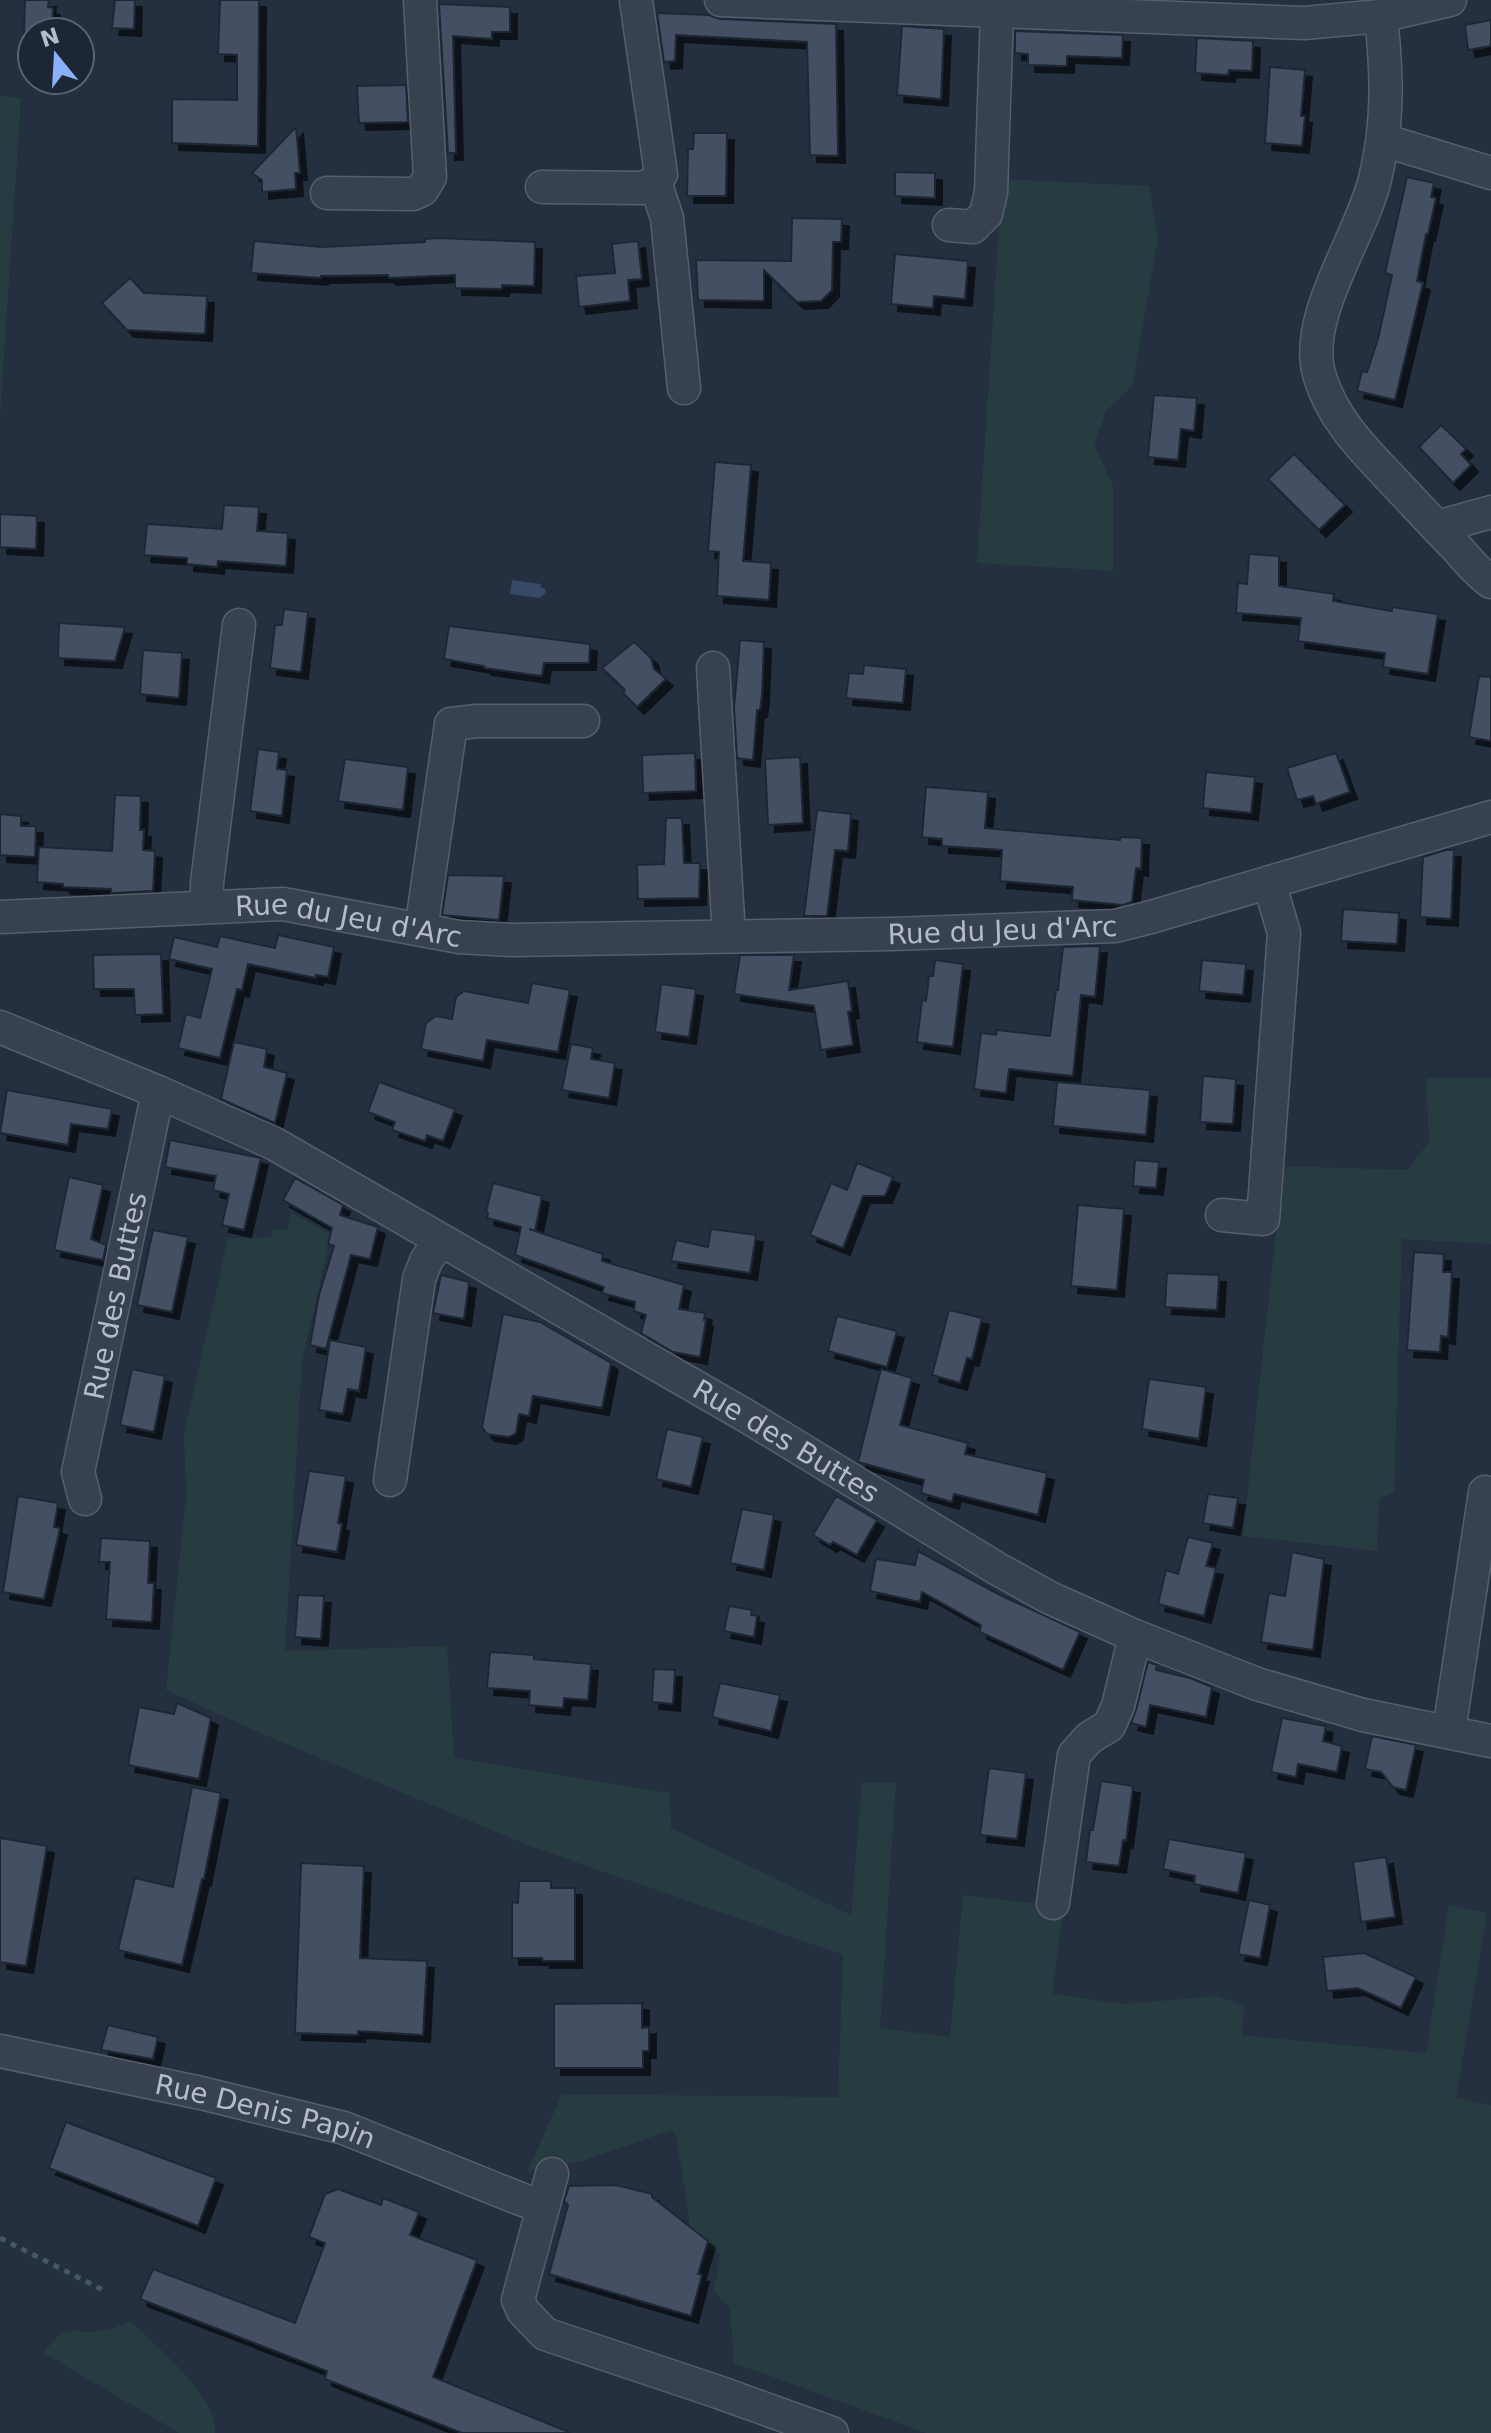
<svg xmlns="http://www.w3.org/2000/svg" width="1491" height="2433" font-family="'DejaVu Sans',sans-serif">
	<defs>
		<filter id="shadow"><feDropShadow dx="7" dy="7" stdDeviation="0" flood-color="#0009"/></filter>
	</defs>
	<rect width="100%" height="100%" fill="#242f3f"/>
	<!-- green -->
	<path fill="#263c40" d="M0 96 21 98 0 418Z
		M1002 179 1149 186 1158 237 1133 385 1106 411 1094 445 1113 486V571L977 563Z
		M1426 1078H1491V1244L1402 1239 1394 1492 1379 1499 1377 1551 1243 1536 1283 1166 1407 1170 1429 1142Z
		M291 1213 331 1234 302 1362 285 1651 447 1646 454 1758 670 1793 671 1828 851 1915 862 1782 896 1783 880 2028 950 2037 963 1895 1064 1907 1052 1994 1124 2004 1218 1996 1244 2006 1242 2035 1426 2053 1449 1905 1487 1913 1456 2098 1491 2105V2433H926L734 2363 730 2307 714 2292 720 2254 688 2242 689 2216 676 2137 672 2130 582 2161 527 2172 562 2094 838 2097 843 1955 527 1845 260 1733 166 1690 186 1496 184 1434 228 1238H271L272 1230H287Z
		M130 2321C153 2343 221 2399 215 2433H179L44 2353C68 2318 73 2337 106 2330 114 2329 122 2324 130 2321Z"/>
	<!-- water -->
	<path fill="#384967" d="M512 580 541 584 540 587 545 589 546 592 540 598 510 594Z"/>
	<!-- building -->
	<path fill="#455064" stroke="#1f2836" stroke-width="2" filter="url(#shadow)" d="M25 0H49L48 7 53 8 52 32H24Z
		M115 0H135L134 29 112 28Z
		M220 0H259L258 146 172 143V99L237 100V55L218 54Z
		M439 4 510 7V32H492V39L453 36 456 153H448Z
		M657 13 709 15 720 19 836 24 838 156 810 155 807 42 676 35 675 61 664 62Z
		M1491 20V46L1468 50 1465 25Z
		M902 26 944 29 941 99 897 95Z
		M1015 31 1123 35 1122 58 1067 56V66L1028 65V54L1015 53Z
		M1197 38 1253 41 1252 71 1229 70 1228 75 1195 73Z
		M1270 67 1305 70 1301 116H1305L1302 146 1265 143Z
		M406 85 408 122 359 123 357 86Z
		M296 127 300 173H295L296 189 262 192V180L252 173Z
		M694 133H727L726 196H687L688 149H693Z
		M895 172 935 173V198L895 196Z
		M1407 177 1434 183 1431 197 1436 198 1428 234H1426L1417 281 1423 283 1395 400 1357 391 1362 371 1367 372 1378 339 1392 275 1385 273Z
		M792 218 842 219 841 242H833L832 290 821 301 797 302 764 270V301L698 300 696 260 791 261Z
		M439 238 535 242 534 286 502 285V289L455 288V275L389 278 388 275 321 276V278L251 273 254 241 322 247 425 242V239Z
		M638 241 642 279 628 280 630 301 579 307 576 276 615 273 612 244Z
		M895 254 968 261 965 299 934 296 933 308 891 304Z
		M130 278 144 293 207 296 205 334 127 330 102 303Z
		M1154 395 1197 398 1194 431 1181 429 1178 460 1148 457Z
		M1441 425 1466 449 1461 454 1471 465 1453 483 1419 447Z
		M1294 454 1345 505 1319 530 1268 479Z
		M715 462 751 465 743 561 771 563 769 600 717 596 719 552 708 551Z
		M224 505 259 507 257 531 288 533 286 566 218 561 217 567 187 564V558L144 555 147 524 222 529Z
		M0 514 37 516 36 549 0 547Z
		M1249 554 1279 556V586L1334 594 1333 601 1392 611V607L1438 614 1428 674 1383 667 1385 653 1298 641 1301 618 1236 613 1238 583 1247 584Z
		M284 609 308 612 301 672 270 668 275 625H282Z
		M59 623 125 627 115 661 58 658Z
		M449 626 590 644 589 663H544L542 676 484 668V666L444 659Z
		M740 640 764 642 762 695 760 710H757L753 760 737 758 734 708Z
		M634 642 651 658 654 669 666 679 637 707 623 693 625 690 602 668Z
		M143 650 182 653 179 698 140 694Z
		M864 665 906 669 903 703 846 698 849 673 863 674Z
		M1479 676 1491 677V741L1469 737Z
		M258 749 279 752 277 769 287 770 282 816 250 811Z
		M695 753 696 791 643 793 642 755Z
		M1336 753 1350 792 1316 804 1313 796 1297 800 1287 768Z
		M800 757 803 823 768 825 765 759Z
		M345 759 408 767 403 810 338 801Z
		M1206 772 1255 777 1251 813 1203 808Z
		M926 787 988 792 985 828 1120 840V837L1142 838 1141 869 1136 868 1132 902 1123 905 1072 900 1073 887 1000 881 1002 850 942 846V839L922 837Z
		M115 795 141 796 140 830H144L143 850 155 851 153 891 111 893V889L63 887V884L37 882 39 847 112 851Z
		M817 810 851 814 848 851 835 850 827 916H804Z
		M0 814 21 816V826H36L35 857 0 855Z
		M666 818H682L684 863H700L699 898 638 899 637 865 664 864Z
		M1446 850H1454L1451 919 1420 917 1423 857Z
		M448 875 504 876 499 920 442 915Z
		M1343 909 1399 913 1397 944 1341 941Z
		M278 935 334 947 328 977 316 975V978L248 964 242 990 237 989 220 1058 178 1048 186 1014 200 1018 212 969 169 959 174 937 217 947 220 936 275 948Z
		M1100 946 1095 997 1081 995 1073 1076 1009 1069 1006 1093 974 1089 981 1033 996 1035 997 1030 1050 1036 1056 990H1058L1063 947Z
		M161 954 163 1014 135 1015 134 989H94L93 955Z
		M740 955H794L789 990 848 981 852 1011 848 1012 853 1045 821 1050 814 1006 734 994Z
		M935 960 963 964 953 1047 917 1042 922 1000 926 1001 929 976H933Z
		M1202 960 1246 964 1243 995 1199 991Z
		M532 983 570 990 558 1052 487 1040 483 1061 421 1049 426 1023 436 1016 452 1019 456 997 464 991 528 1003Z
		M661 984 696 989 689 1037 655 1032Z
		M234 1042 267 1049 264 1067 287 1073 275 1123 221 1099Z
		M571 1044 593 1048 591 1059 615 1063 609 1098 562 1090Z
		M1203 1076 1236 1079 1233 1124 1200 1122Z
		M379 1082 455 1109 443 1141 427 1135 425 1141 392 1130 395 1122 368 1112Z
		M1057 1082 1150 1090 1146 1135 1053 1126Z
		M7 1090 112 1109 108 1129 71 1124 68 1145 0 1133Z
		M170 1140 261 1158 244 1230 222 1225 229 1194 213 1190 216 1176 165 1167Z
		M1135 1160 1159 1162 1156 1188 1133 1186Z
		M857 1163 893 1177 885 1196H863L843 1248 810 1235 831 1183 847 1190Z
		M69 1177 103 1185 91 1239 106 1245 103 1260 54 1250Z
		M295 1178 343 1205 340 1215 378 1227 370 1259 351 1255 326 1349 310 1345 319 1295 334 1246 328 1244 332 1228 283 1200Z
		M493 1183 542 1196 535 1231 529 1229 603 1254 602 1261 684 1285 679 1309 705 1313 704 1320H706L700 1357 673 1352 641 1333 646 1315 634 1311 635 1302 602 1293 604 1287 515 1255 521 1227 487 1218 488 1213 486 1212Z
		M1078 1205 1124 1209 1117 1290 1071 1286Z
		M711 1229 756 1235 750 1273 671 1261 676 1240 708 1247Z
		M153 1230 188 1237 172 1312 137 1305Z
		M1414 1252 1444 1254 1443 1272H1452L1448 1337 1441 1336 1440 1352 1407 1350Z
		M1167 1273 1219 1275 1217 1310 1165 1307Z
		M441 1275 469 1282 464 1319 433 1313Z
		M949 1310 982 1318 972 1359 967 1358 960 1383 932 1375Z
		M503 1314 540 1322 611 1363 602 1408 533 1396 529 1416 519 1414 516 1433 509 1437 487 1434 482 1427Z
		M837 1316 897 1331 887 1367 828 1351Z
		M330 1340 366 1347 359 1391 348 1389 343 1414 319 1410Z
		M132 1369 165 1376 154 1432 120 1425Z
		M881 1369 912 1378 900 1425 968 1443 965 1454 1047 1473 1038 1515 954 1494 952 1502 921 1493 924 1480 858 1462Z
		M1149 1379 1206 1387 1199 1439 1142 1429Z
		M667 1429 703 1437 691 1487 656 1479Z
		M309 1471 346 1476 338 1523 342 1524 337 1552 296 1545Z
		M1208 1494 1238 1498 1233 1528 1203 1523Z
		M18 1496 58 1503 54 1527 60 1528 44 1599 3 1592Z
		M836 1496 877 1520 857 1555 833 1542 830 1545 813 1535Z
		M742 1509 774 1515 764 1570 730 1563Z
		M1188 1537 1213 1543 1206 1566 1216 1568 1204 1616 1158 1604 1166 1570 1178 1574Z
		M101 1538 150 1541 148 1583H154L152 1622 106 1619 110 1562H99Z
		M918 1551 1002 1596 1080 1632 1063 1670 980 1632 981 1625 922 1592 920 1602 870 1591 876 1559 915 1565Z
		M1292 1552 1324 1559 1313 1650 1261 1642 1269 1593 1285 1596Z
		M298 1595 324 1596 321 1639 295 1637Z
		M729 1606 752 1610 751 1615 757 1616 754 1637 724 1631Z
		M490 1652 534 1655V1659L591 1664 588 1700 564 1698 563 1708 529 1705 530 1691 487 1688Z
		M1148 1662 1157 1665 1156 1670 1190 1678 1212 1687 1206 1717 1150 1705 1146 1727 1131 1723 1136 1710Z
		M654 1669 675 1670 673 1704 652 1702Z
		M720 1683 780 1695 771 1731 712 1717Z
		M177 1703 211 1718 199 1779 128 1765 139 1707 174 1714Z
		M1282 1718 1326 1726 1323 1741 1342 1746 1337 1772 1298 1764 1296 1777 1271 1772Z
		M1372 1736 1416 1745 1406 1790 1393 1787 1381 1772 1365 1769Z
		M989 1768 1026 1773 1017 1839 980 1835Z
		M1101 1781 1133 1786 1126 1841 1123 1840 1119 1866 1086 1862 1090 1830H1093Z
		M192 1787 221 1793 204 1879H202L182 1965 118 1950 135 1878 173 1887Z
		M0 1838 47 1846 26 1966 0 1962Z
		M1169 1839 1246 1853 1238 1893 1194 1884 1195 1876 1163 1869Z
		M1386 1857 1395 1917 1361 1922 1353 1862Z
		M301 1863 364 1866 360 1958 427 1961 423 2035 358 2031V2035L295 2033Z
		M519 1881H551V1888H575V1961H543L542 1958H512V1902L518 1903Z
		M1249 1900 1270 1905 1260 1958 1238 1954Z
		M1364 1953 1416 1977 1401 2008 1358 1988 1327 1991 1323 1957Z
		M642 2003V2028L649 2027V2051H643V2068H554V2004Z
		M108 2025 158 2037 153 2059 101 2050Z
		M66 2122 216 2178 198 2226 49 2168Z
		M616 2185 652 2194V2197L708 2241 698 2274 702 2275 691 2316 549 2274 568 2205 564 2201 569 2186Z
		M338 2189 381 2205 383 2198 419 2212 410 2235 477 2260 433 2377 571 2433H462L325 2379 327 2371 140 2299 153 2269 295 2323 325 2243 309 2237 325 2194Z"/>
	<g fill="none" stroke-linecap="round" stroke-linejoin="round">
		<!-- minor casing -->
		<g stroke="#565f6d" stroke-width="35">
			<g id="minor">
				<path d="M721 0 1304 23 1381 16 1450 0"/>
				<path d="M1381 16C1387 74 1389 122 1375 179 1361 237 1303 316 1319 374 1332 420 1366 452 1398 486 1418 507 1437 528 1457 548 1467 560 1478 573 1491 582"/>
				<path d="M1383 140 1491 173"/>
				<path d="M655 182 667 218 684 388"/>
				<path d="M542 187 643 188 655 182 661 174 636 0"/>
				<path d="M327 193 413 194 422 190 430 177 420 0"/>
				<path d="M949 225 973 227 986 214 991 192 997 12"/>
				<path d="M1437 527 1491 512"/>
				<path d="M713 668 729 936"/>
				<path d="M207 907V883L239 625"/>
				<path id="s1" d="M0 917 283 904 459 937 512 940 892 934 1115 926 1151 917 1491 817"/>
				<path d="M421 930 451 724 477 721H583"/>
				<path id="s2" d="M0 1027 158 1092 273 1143 748 1417 996 1568 1050 1598 1135 1636 1257 1684 1363 1715 1491 1741"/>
				<path d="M1222 1215 1263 1219 1284 933 1269 882"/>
				<path d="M390 1480 419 1279 426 1261 439 1241"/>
				<path id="s3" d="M85 1499 78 1472 158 1092"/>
				<path d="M1449 1731 1485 1492"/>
				<path d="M1053 1903 1074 1755 1089 1738 1109 1726 1118 1706 1135 1636"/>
				<path id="s4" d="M0 2051 201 2093 344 2128 523 2200 543 2206"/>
				<path d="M552 2174 518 2300 523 2311 545 2334 721 2393 832 2433"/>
			</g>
		</g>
		<!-- path -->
		<path stroke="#44595d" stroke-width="5" stroke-dasharray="6 6" stroke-linecap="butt" d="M0 2238 107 2292"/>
		<!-- minor -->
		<use href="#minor" stroke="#38414f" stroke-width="32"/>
	</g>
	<g text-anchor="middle" stroke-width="8" stroke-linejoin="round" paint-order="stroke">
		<!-- street labels -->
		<g font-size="28" fill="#b4bcca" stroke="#1d2634">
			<text dy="10" stroke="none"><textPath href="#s1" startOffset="350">Rue du Jeu d'Arc</textPath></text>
			<text dy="10" stroke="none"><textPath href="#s1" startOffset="1006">Rue du Jeu d'Arc</textPath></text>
			<text dy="10" stroke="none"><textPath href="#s3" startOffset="208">Rue des Buttes</textPath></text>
			<text dy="10" stroke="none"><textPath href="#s2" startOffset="890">Rue des Buttes</textPath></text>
			<text dy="10" stroke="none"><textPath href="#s4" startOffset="272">Rue Denis Papin</textPath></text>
		</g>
	</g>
	<!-- north arrow -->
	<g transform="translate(56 56) rotate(342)"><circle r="38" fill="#1d2634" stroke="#596270" stroke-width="2"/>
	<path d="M0-6L14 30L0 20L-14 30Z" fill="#89b0fa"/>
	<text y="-12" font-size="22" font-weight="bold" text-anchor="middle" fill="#b4bcca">N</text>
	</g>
</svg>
